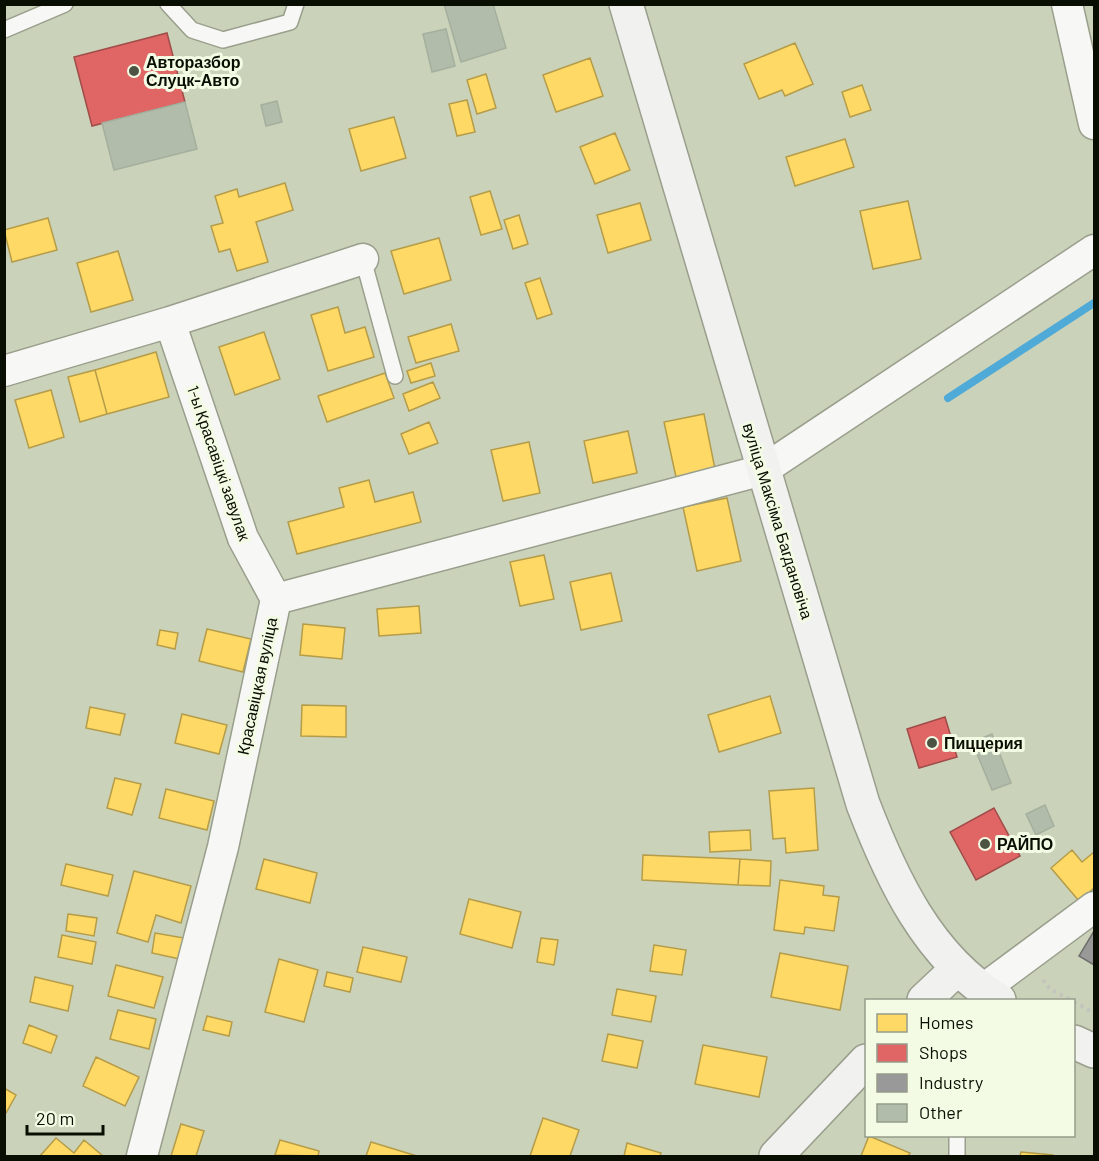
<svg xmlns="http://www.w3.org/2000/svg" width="1099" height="1161" font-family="Barlow,sans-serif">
	<rect width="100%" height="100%" fill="#cad2ba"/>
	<!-- homes -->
	<path fill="#ffd966" stroke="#b59c48" stroke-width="1.5" d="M795 43 813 84 785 96 782 90 759 99 744 64Z
		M590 58 603 96 556 112 543 75Z
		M486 74 496 108 477 114 467 80Z
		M862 85 871 110 850 117 842 92Z
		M467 100 475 132 457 136 449 104Z
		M394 117 406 158 361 171 349 129Z
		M615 133 630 170 595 184 580 147Z
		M845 139 854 167 795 186 786 157Z
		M285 183 293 210 256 222 268 262 237 271 230 249 219 252 211 226 223 223 215 196 237 189 239 197Z
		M490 191 502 229 481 235 470 197Z
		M908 201 921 259 873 269 860 211Z
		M640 203 651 240 608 253 597 215Z
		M519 215 528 244 513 249 504 220Z
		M48 218 57 250 12 262 4 230Z
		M439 238 451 280 404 294 391 251Z
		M118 251 133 300 91 312 77 263Z
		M540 278 552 314 537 319 525 283Z
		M338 307 345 333 365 327 374 357 328 371 311 315Z
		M451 324 459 351 416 363 408 337Z
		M264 332 280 379 235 395 219 347Z
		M156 352 169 397 107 414 95 370Z
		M431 363 435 376 411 383 407 371Z
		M95 370 107 414 80 422 68 377Z
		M385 373 394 398 327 422 318 396Z
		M433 382 440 398 409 411 403 394Z
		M51 390 64 437 29 448 15 400Z
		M704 414 715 469 676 477 664 422Z
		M429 422 438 443 409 454 401 434Z
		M628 431 637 473 593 483 584 441Z
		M529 442 540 493 503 501 491 450Z
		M369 480 375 502 413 492 421 522 297 554 288 522 344 507 339 488Z
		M727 498 741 561 697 571 683 507Z
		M544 555 554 599 520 606 510 562Z
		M611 573 622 621 581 630 570 582Z
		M419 606 421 633 379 636 377 609Z
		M303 624 345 628 342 659 300 655Z
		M207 629 251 639 243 672 199 661Z
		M160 630 178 633 175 649 157 645Z
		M770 696 781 733 719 752 708 715Z
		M302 705 346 706V737L301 736Z
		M90 707 125 714 120 735 86 728Z
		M182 714 227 725 219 754 175 743Z
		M115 778 141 784 132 815 107 808Z
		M814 788 818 850 786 853 785 838 773 839 769 791Z
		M166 789 214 801 207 830 159 818Z
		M750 830 751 850 710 852 709 832Z
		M1072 850 1082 862 1094 852V888L1079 901 1051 868Z
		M643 855 740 859 738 885 642 880Z
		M264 859 317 873 310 903 256 889Z
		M740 859 771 861 770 886 738 885Z
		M66 864 113 875 108 896 61 885Z
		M134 871 191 886 181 923 156 915 148 942 117 933Z
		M780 880 824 886 823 895 839 897 834 931 805 927 804 934 774 930Z
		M469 899 521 912 512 948 460 934Z
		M68 914 97 918 94 936 66 931Z
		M155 933 184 938 180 959 152 953Z
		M62 935 96 942 92 964 58 957Z
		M541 938 558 940 554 965 537 962Z
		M654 945 686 950 682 975 650 971Z
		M363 947 407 957 401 982 357 972Z
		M780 953 848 966 840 1010 771 997Z
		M279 959 318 970 304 1022 265 1012Z
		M116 965 163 977 154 1008 108 996Z
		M327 972 353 978 350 992 324 986Z
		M35 977 73 986 68 1011 30 1002Z
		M617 989 656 996 651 1022 612 1015Z
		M118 1010 156 1019 149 1049 110 1039Z
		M207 1016 232 1022 229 1036 203 1030Z
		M29 1025 57 1036 51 1053 23 1043Z
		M608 1034 643 1041 637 1068 602 1061Z
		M703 1045 767 1057 759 1097 695 1084Z
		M96 1057 139 1077 125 1106 83 1086Z
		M4 1088 16 1095 6 1113H4Z
		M543 1118 579 1130 570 1156H530Z
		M181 1124 204 1131 196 1156H171Z
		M869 1136 910 1153 908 1156H861Z
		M56 1138 74 1153 84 1140 103 1156H40Z
		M280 1140 319 1151 318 1156 275 1155Z
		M371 1142 417 1156H366Z
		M627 1143 661 1153 660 1156H624Z
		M1021 1152 1053 1155V1156H1020Z"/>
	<!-- shops -->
	<path fill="#e06666" stroke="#a04c48" stroke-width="1.5" d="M167 33 185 102 92 126 74 57Z
		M945 717 957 757 919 768 907 729Z
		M994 808 1020 856 976 880 950 832Z"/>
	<!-- industry -->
	<path fill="#999" stroke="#6e6f6c" stroke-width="1.5" d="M1094 931V965L1079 956Z"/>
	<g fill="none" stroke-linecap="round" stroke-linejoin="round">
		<!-- stream -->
		<path stroke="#50aad7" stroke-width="8" d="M948 398 1094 303"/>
	</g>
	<!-- building -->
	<path fill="#b2bcaa" stroke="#a5af9d" stroke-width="1.5" d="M444 4H493L506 48 461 62Z
		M446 29 455 66 432 72 423 34Z
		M277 101 282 122 266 126 261 105Z
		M185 102 197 149 114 170 102 123Z
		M992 734 1011 783 992 790 972 742Z
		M1045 805 1054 826 1036 835 1026 814Z"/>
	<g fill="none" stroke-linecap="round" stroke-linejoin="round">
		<!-- lane casing -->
		<g stroke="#999f8c" stroke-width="18">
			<path id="lane" d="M168 4 192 30 223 40 290 22 296 4
				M4 30 65 4
				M363 259 395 376
				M957 1136V1156"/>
		</g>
		<!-- street casing -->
		<g stroke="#999f8c" stroke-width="33">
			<path id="street" d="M1067 4 1094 124
				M170 322 243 538 276 599
				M4 371 170 322 363 259
				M982 990 1094 907
				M142 1156 223 847 276 599 763 470 1094 250"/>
		</g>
		<!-- secondary casing -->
		<g stroke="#999f8c" stroke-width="36">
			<path id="secondary" d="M626 4 863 804C891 877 928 958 999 1000
				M924 1000 958 968
				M1074 1042 1094 1051
				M776 1156 866 1061"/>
		</g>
		<!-- path -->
		<path stroke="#c2c4be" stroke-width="4" stroke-dasharray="3 4.5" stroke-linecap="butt" d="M1043 980 1050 989 1071 1000
			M1074 1002 1094 1013"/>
		<!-- lane -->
		<use href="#lane" stroke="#f7f8f5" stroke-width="15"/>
		<!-- street -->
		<use href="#street" stroke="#f7f8f5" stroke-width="30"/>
		<!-- secondary -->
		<use href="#secondary" stroke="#f1f1f0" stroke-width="33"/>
	</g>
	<!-- markers -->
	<g fill="#4d5342" stroke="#f3fbe4" stroke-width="2">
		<circle cx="134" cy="71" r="6"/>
		<circle cx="932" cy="743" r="6"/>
		<circle cx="985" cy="844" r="6"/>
	</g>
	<g text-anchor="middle" stroke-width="6" stroke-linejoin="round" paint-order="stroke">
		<!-- poi labels -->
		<g font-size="16" font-weight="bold" fill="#090e02" stroke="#f3fbe4" text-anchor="start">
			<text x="146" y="68">Авторазбор<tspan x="146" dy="18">Слуцк-Авто</tspan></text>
			<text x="944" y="749">Пиццерия</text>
			<text x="997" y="850">РАЙПО</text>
		</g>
		<!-- street labels -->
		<g font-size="16" fill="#090e02" stroke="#f3fbe4">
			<text transform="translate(219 463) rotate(71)" y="6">1-ы Красавіцкі завулак</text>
			<text transform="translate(778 521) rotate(73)" y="6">вуліца Максіма Багдановіча</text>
			<text transform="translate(257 686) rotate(-78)" y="6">Красавіцкая вуліца</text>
		</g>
	</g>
	<!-- border -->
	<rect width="1099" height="1161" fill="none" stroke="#090e02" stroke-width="12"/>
	<!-- legend -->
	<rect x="865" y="999" width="210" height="138" fill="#f3fbe4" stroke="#959c8a" stroke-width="1.5"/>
	<rect x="877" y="1014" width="30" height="18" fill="#ffd966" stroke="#959c8a" stroke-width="1.5"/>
	<text x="919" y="1029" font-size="18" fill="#090e02">Homes</text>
	<rect x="877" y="1044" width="30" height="18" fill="#e06666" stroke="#959c8a" stroke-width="1.5"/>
	<text x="919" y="1059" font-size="18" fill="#090e02">Shops</text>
	<rect x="877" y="1074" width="30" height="18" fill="#999999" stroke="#959c8a" stroke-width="1.5"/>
	<text x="919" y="1089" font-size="18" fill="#090e02">Industry</text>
	<rect x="877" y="1104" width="30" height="18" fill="#b2bcaa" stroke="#959c8a" stroke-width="1.5"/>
	<text x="919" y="1119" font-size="18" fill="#090e02">Other</text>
	<!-- scale -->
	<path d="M27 1125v9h76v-9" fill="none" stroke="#090e02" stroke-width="3"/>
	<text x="36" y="1125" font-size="18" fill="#090e02" stroke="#f3fbe4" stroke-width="4.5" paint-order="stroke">20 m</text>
</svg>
